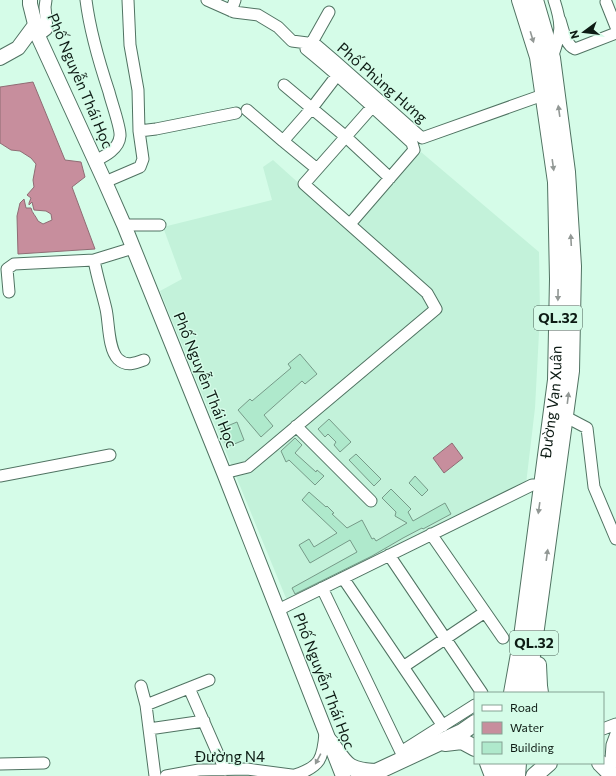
<svg xmlns="http://www.w3.org/2000/svg" width="616" height="776" font-family="Commissioner,sans-serif">
	<rect width="100%" height="100%" fill="#d5fce8"/>
	<!-- built -->
	<path fill="#c3f2da" d="M421 152 539 252 540 314 535 408 526 484 288 603 160 291 182 279 163 227 272 200 263 167 273 160 352 231Z"/>
	<!-- water -->
	<path fill="#c78e9d" stroke="#8f6c74" d="M33 82 65 160 81 162 85 177 72 187 95 249 18 254 17 216 20 203 24 199 26 208H31C32 213 36 216 38 221L43 224 52 220 51 214 46 211 34 210 32 202 29 205V203L31 198 27 195 34 187 33 180 36 164 31 158 20 151 11 150 0 143V87Z
		M452 443 463 458 444 473 433 458Z"/>
	<!-- building -->
	<path fill="#afe9cc" stroke="#769a88" d="M300 354 317 374 305 384 302 381 264 415 273 426 261 437 238 410 250 399 252 401 291 368 288 364Z
		M329 419 351 442 340 452 334 445 336 442 328 434 325 437 318 429Z
		M237 422 244 440 227 447 220 429Z
		M295 438 302 445 295 453 316 472 317 470 324 476 315 485 289 460 286 462 281 451Z
		M356 454 381 479 374 486 349 460Z
		M415 476 428 490 422 496 409 483Z
		M391 489 411 509 408 512 413 521 445 503 451 514 423 529 422 528 403 538 372 556 295 594 292 588 357 552 350 540 310 563 299 545 309 539 314 547 337 533 302 500 309 492 326 507 327 506 334 513 332 514 347 528 362 520 372 539 374 538 376 541 407 523 395 516 396 512 382 498Z"/>
	<g fill="none" stroke-linecap="round" stroke-linejoin="round">
		<!-- minor casing -->
		<g stroke="#507362" stroke-width="13">
			<path id="minor" d="M86 0C90 32 99 62 109 92 111 101 121 128 120 136 119 149 105 156 95 161
				M207 0 234 12 258 15 278 27 292 41 315 44 336 62 422 138 543 95
				M606 2 616 27
				M231 11 235 0
				M560 20C563 29 565 45 575 49L616 33
				M38 36 47 29 45 7 46 0
				M311 44 329 12
				M306 49C343 79 377 111 412 143L414 150 350 224
				M552 58C561 32 563 27 554 0
				M284 85 346 137 390 178
				M247 110 283 141
				M139 131 156 129 236 113
				M317 169 283 141 312 108 338 74
				M105 182 140 167 143 159 139 131 138 90 130 45 128 0
				M124 225H160
				M94 260C97 277 102 292 106 309 109 322 108 349 118 359 126 367 136 363 144 360
				M9 292 7 269 14 264 94 260 133 248
				M566 417 587 428 594 487 616 539
				M296 426 371 501
				M224 473 248 467 436 309 427 293 304 184 372 107
				M0 476 110 455
				M431 534 503 638
				M389 555 482 693
				M343 578 443 726
				M322 588 401 752 475 705
				M278 610 532 485H542
				M403 667 485 612
				M141 686 146 705 155 776
				M189 688 225 770
				M146 705 209 680
				M149 729 204 721
				M603 729 616 724
				M0 764 44 763
				M610 773 612 745 616 734
				M295 775C320 767 323 759 325 733
				M166 776 199 770 247 769 299 776"/>
		</g>
		<!-- major casing -->
		<g stroke="#507362" stroke-width="16">
			<path id="major" d="M30 0V4L38 36 105 182 124 225 224 473 343 776
				M0 58 18 48 35 25"/>
		</g>
		<!-- highway casing -->
		<g stroke="#507362" stroke-width="18">
			<g id="highway">
				<path d="M538 665 539 686 540 693"/>
				<path id="s1" d="M512 693 522 637 556 380 558 279 556 182 538 57 520 0"/>
				<path d="M526 693 534 643 571 371 573 266 567 172 552 58 535 0"/>
				<path d="M330 742C346 764 346 771 376 772"/>
				<path d="M445 743 462 741 475 748"/>
				<path d="M488 763 493 776"/>
				<path d="M600 763 613 776"/>
				<path d="M371 776 376 772 462 732 475 723"/>
				<path d="M502 776 503 763"/>
				<path d="M517 776 518 763"/>
				<path d="M534 776 549 763"/>
			</g>
		</g>
		<!-- minor -->
		<use href="#minor" stroke="#fff" stroke-width="11"/>
		<!-- major -->
		<use href="#major" stroke="#fff" stroke-width="14"/>
		<!-- highway -->
		<use href="#highway" stroke="#fff" stroke-width="16"/>
	</g>
	<!-- one-way arrows -->
	<defs><path id="oneway-solid" d="M-6-.8H1V-3.2L6.5 0L1 3.2V.8H-6Z"/></defs>
	<g fill="#929895">
		<use href="#oneway-solid" transform="translate(532 37) rotate(73)"/>
		<use href="#oneway-solid" transform="translate(559 111) rotate(-98)"/>
		<use href="#oneway-solid" transform="translate(553 165) rotate(82)"/>
		<use href="#oneway-solid" transform="translate(571 240) rotate(-93)"/>
		<use href="#oneway-solid" transform="translate(558 295) rotate(91)"/>
		<use href="#oneway-solid" transform="translate(568 398) rotate(-83)"/>
		<use href="#oneway-solid" transform="translate(539 508) rotate(98)"/>
		<use href="#oneway-solid" transform="translate(547 555) rotate(-82)"/>
		<use href="#oneway-solid" transform="translate(318 759) rotate(118)"/>
	</g>
	<g text-anchor="middle" stroke-width="3" stroke-linejoin="round" paint-order="stroke">
		<!-- shield labels -->
		<g fill="#d5fce8" stroke="#495e54" stroke-width="1">
			<rect x="534" y="306" width="48" height="24" rx="3"/>
			<rect x="510" y="631" width="48" height="24" rx="3"/>
		</g>
		<g font-size="14" font-weight="bold" fill="#0d1b14">
			<text x="558" y="323">QL.32</text>
			<text x="534" y="648">QL.32</text>
		</g>
		<!-- street labels -->
		<g font-size="15" fill="#0d1b14" stroke="#d5fce8">
			<text transform="translate(80 81) rotate(67)" y="5">Phố Nguyễn Thái Học</text>
			<text transform="translate(382 83) rotate(41)" y="5">Phố Phùng Hưng</text>
			<text transform="translate(205 380) rotate(68)" y="5">Phố Nguyễn Thái Học</text>
			<text dy="5" stroke="none"><textPath href="#s1" startOffset="294">Đường Vạn Xuân</textPath></text>
			<text transform="translate(324 681) rotate(69)" y="5">Phố Nguyễn Thái Học</text>
			<text x="230" y="762">Đường N4</text>
		</g>
	</g>
	<!-- legend -->
	<rect x="474" y="692" width="130" height="72" fill="#d5fce8" stroke="#85a293"/>
	<rect x="482" y="705" width="20" height="6" fill="#ffffff" stroke="#85a293"/>
	<text x="510" y="712" font-size="12" fill="#0d1b14">Road</text>
	<rect x="482" y="722" width="20" height="12" fill="#c78e9d" stroke="#85a293"/>
	<text x="510" y="732" font-size="12" fill="#0d1b14">Water</text>
	<rect x="482" y="742" width="20" height="12" fill="#afe9cc" stroke="#85a293"/>
	<text x="510" y="752" font-size="12" fill="#0d1b14">Building</text>
	<!-- north arrow -->
	<g transform="translate(584 32) rotate(255)" stroke="#d5fce8" stroke-width="3" paint-order="stroke">
	<path d="M0-3L7 15L0 10L-7 15Z" fill="#0d1b14"/>
	<text y="-6" font-size="11" font-weight="bold" text-anchor="middle" fill="#0d1b14">N</text>
	</g>
</svg>
